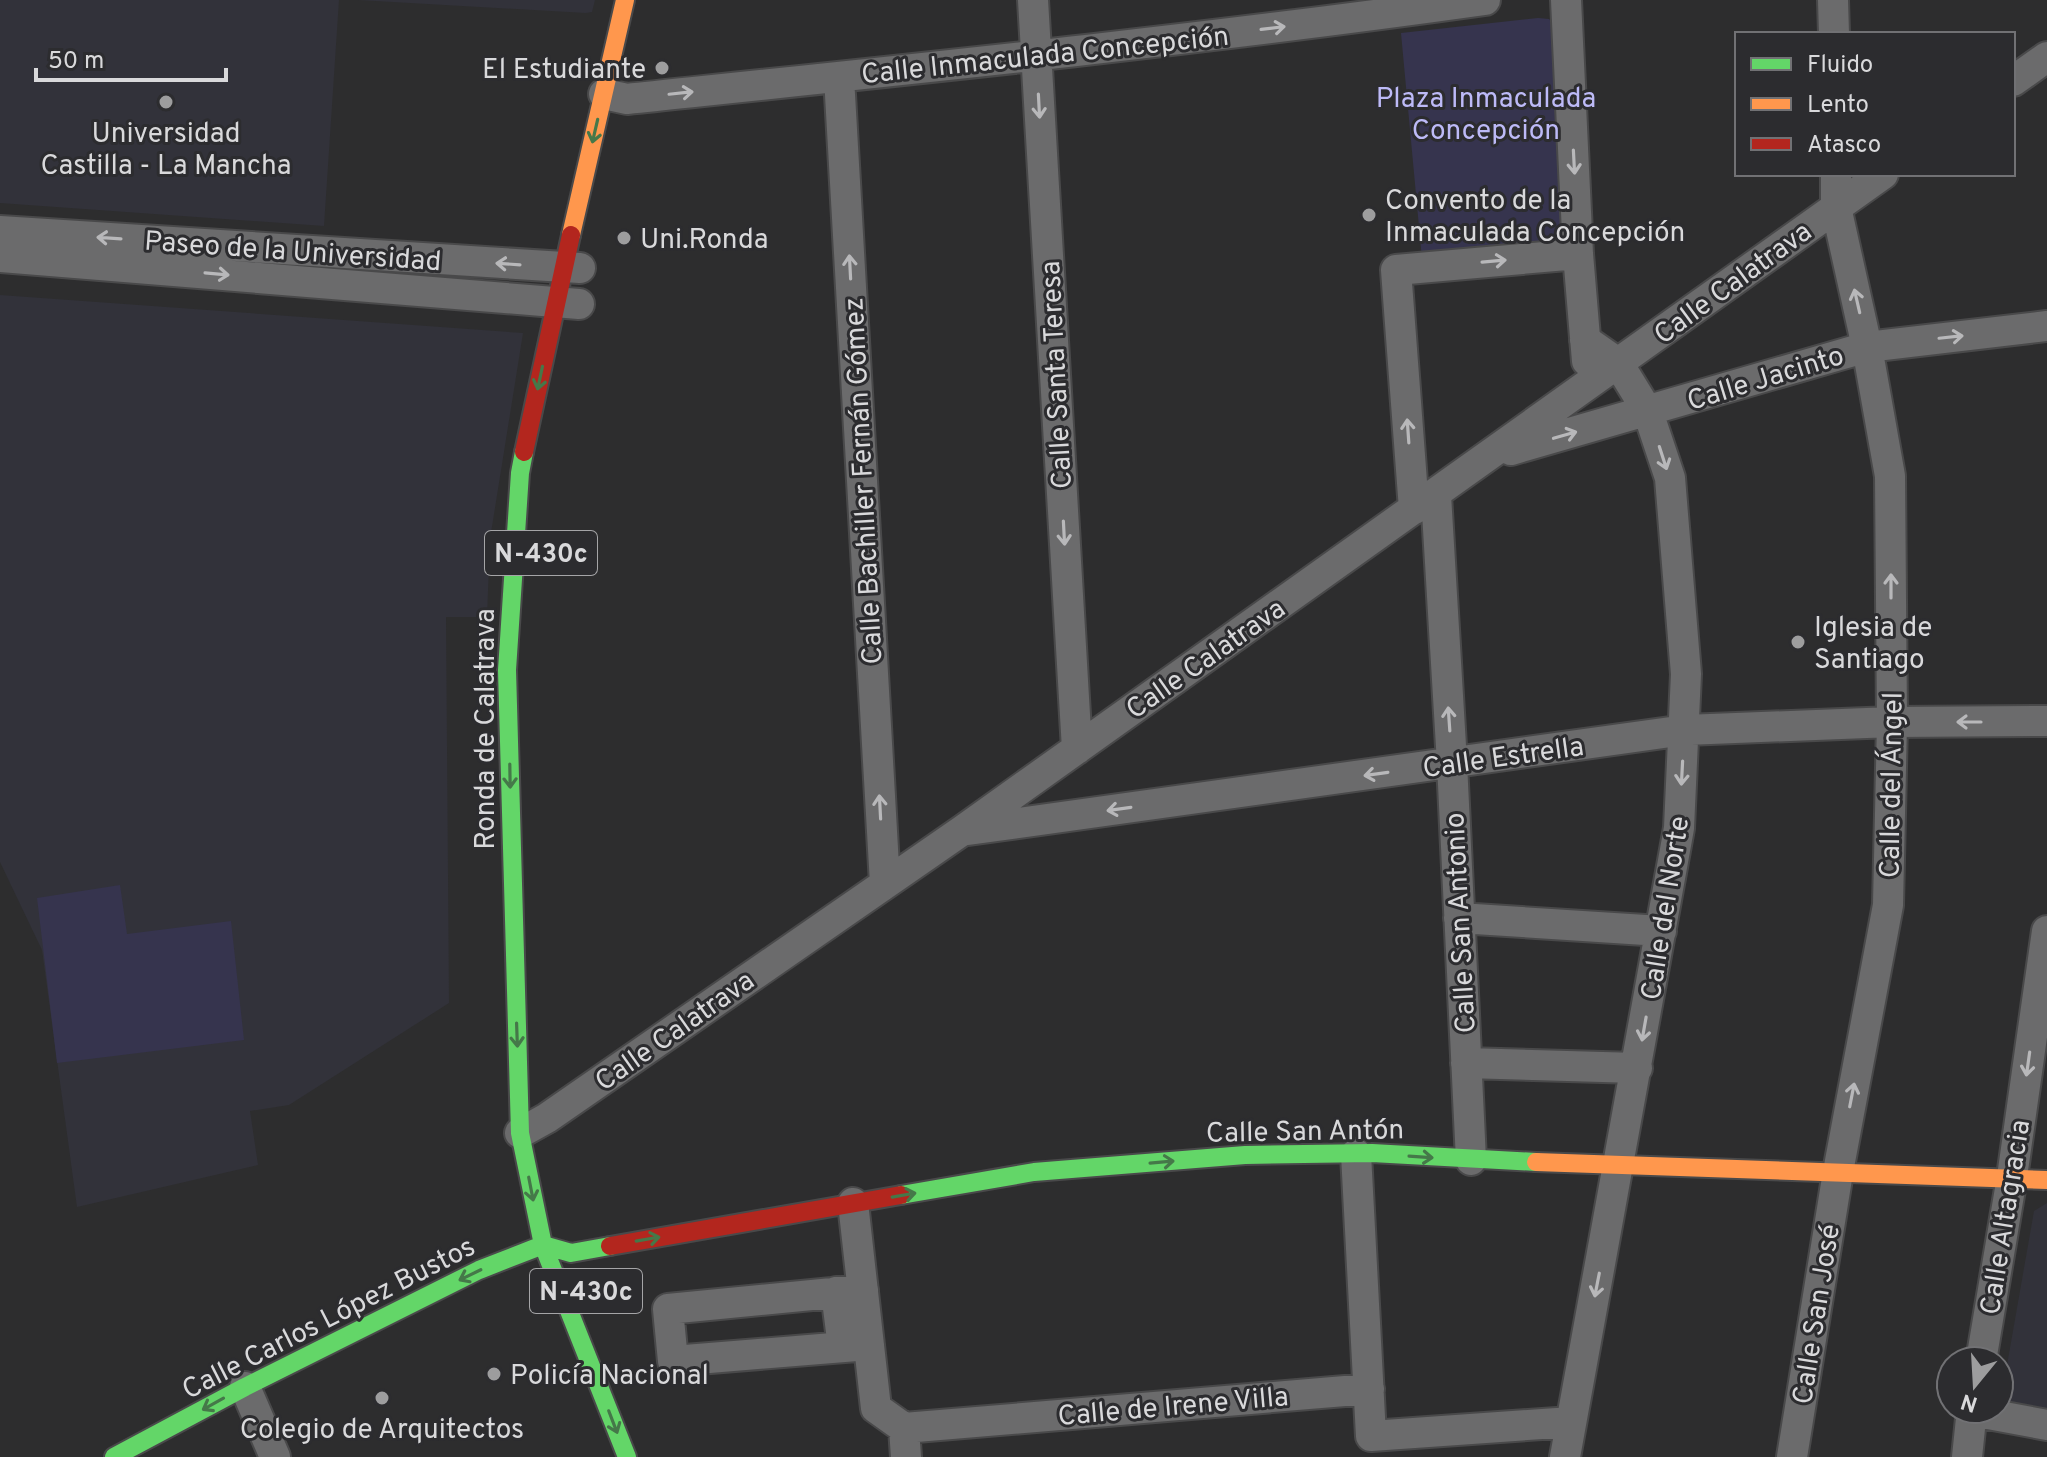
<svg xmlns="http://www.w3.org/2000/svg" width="2047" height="1457" font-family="Overpass,sans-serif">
	<rect width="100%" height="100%" fill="#2d2d2e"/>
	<!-- built -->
	<path fill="#32323a" d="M0 0H339L324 226 0 203Z
		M358 0H595L592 12 586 13Z
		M0 295 523 333 490 539 487 617H446L449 1003 289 1105 250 1111 258 1165 77 1207 42 950 0 862Z
		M2047 1203V1414L2000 1405 2034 1211Z"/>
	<!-- green -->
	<path fill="#36344e" d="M1538 18 1549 19 1554 25 1569 228 1562 245 1422 259 1401 33Z
		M120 885 127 934 231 921 244 1040 57 1063 37 898Z"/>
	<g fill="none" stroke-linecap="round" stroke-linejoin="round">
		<!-- street casing -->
		<g stroke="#49494a" stroke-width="34">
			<path id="street" d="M1033 0 1077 749
				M1566 0 1578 254 1587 361
				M1833 0 1834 34
				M839 77 885 884
				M2013 81 2047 57
				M604 94 627 99C914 69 1200 40 1485 0
				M0 231 580 268
				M0 257 579 304
				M1511 450 1867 347 2047 326
				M1436 495 1452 763 1471 1160
				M1414 509 1396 270 1578 254
				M968 830 1685 730 1892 722 2047 721
				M1459 918 1661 931
				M1466 1063 1637 1068
				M520 1133 547 1118 963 830 1883 174
				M1356 1154 1371 1436 1571 1422
				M853 1203 876 1408 904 1428 906 1457
				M863 1290 668 1309 673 1361 869 1345
				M836 1292 843 1347
				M1981 1361 2012 1177 2047 931
				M245 1387 275 1457
				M1972 1411 2047 1425
				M904 1428 1369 1389
				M1565 1457 1679 828 1686 674 1670 478 1648 412 1618 363 1585 340
				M1792 1457 1838 1172 1888 905 1892 722 1890 476 1867 347 1836 207V174
				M1967 1457 1972 1409"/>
		</g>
		<!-- fast casing -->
		<g stroke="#49494a" stroke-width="22">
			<path id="fast" d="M524 452 520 473 507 670 520 1133 543 1245 627 1457
				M901 1195 1034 1172 1245 1155 1372 1153 1536 1162
				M114 1457 245 1387 479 1270 543 1245 571 1253 610 1246"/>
		</g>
		<!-- slow casing -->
		<g stroke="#49494a" stroke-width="22">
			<path id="slow" d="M571 235 625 0
				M1536 1162 2047 1180"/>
		</g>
		<!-- jam casing -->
		<g stroke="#49494a" stroke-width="22">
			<path id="jam" d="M524 452 571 235
				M610 1246 901 1195"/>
		</g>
		<!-- street -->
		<use href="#street" stroke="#6b6b6c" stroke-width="30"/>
		<!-- fast -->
		<use href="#fast" stroke="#63d668" stroke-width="18"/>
		<!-- slow -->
		<use href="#slow" stroke="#ff974d" stroke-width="18"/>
		<!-- jam -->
		<use href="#jam" stroke="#b3261e" stroke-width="18"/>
	</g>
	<!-- one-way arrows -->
	<defs><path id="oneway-shaft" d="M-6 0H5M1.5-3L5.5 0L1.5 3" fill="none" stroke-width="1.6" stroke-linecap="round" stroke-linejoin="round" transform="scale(2)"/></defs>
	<g stroke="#b8b8ba">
		<use href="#oneway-shaft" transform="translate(1273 28) rotate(-7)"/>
		<use href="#oneway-shaft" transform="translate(681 93) rotate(-6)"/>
		<use href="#oneway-shaft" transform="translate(1039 106) rotate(87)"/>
		<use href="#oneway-shaft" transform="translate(1574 162) rotate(87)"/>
		<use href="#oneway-shaft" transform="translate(109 238) rotate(-176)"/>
		<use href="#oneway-shaft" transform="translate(1494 261) rotate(-5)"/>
		<use href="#oneway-shaft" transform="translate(508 264) rotate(-176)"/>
		<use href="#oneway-shaft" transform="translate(850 267) rotate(-93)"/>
		<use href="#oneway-shaft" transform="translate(217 274) rotate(5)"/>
		<use href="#oneway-shaft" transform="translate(1857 301) rotate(-103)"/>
		<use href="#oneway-shaft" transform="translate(1951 337) rotate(-6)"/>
		<use href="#oneway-shaft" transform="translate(1408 431) rotate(-94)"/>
		<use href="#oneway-shaft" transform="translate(1565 435) rotate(-16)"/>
		<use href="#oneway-shaft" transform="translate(1663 458) rotate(72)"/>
		<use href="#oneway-shaft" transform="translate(1064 533) rotate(87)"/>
		<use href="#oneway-shaft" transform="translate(1891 586) rotate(-90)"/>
		<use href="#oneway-shaft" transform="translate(1449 719) rotate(-94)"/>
		<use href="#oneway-shaft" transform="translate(1969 722) rotate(180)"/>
		<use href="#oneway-shaft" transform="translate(1682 773) rotate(93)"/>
		<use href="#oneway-shaft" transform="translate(1376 774) rotate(172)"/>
		<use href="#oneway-shaft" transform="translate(880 807) rotate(-93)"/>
		<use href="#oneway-shaft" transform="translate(1119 809) rotate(172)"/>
		<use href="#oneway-shaft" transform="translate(1644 1029) rotate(100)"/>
		<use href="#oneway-shaft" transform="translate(2028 1064) rotate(98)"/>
		<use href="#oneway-shaft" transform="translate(1852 1095) rotate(-79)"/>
		<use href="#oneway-shaft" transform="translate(1597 1285) rotate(101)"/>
	</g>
	<g stroke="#457849">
		<use href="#oneway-shaft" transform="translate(595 131) rotate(103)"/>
		<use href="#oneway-shaft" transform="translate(540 378) rotate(102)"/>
		<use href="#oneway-shaft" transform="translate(510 776) rotate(89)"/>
		<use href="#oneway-shaft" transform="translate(517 1035) rotate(88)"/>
		<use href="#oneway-shaft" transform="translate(1421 1157) rotate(4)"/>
		<use href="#oneway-shaft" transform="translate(1162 1162) rotate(-5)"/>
		<use href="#oneway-shaft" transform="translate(531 1189) rotate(79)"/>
		<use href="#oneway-shaft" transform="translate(904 1195) rotate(-10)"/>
		<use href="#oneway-shaft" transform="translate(648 1239) rotate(-10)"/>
		<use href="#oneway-shaft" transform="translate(470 1275) rotate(154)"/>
		<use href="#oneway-shaft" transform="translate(213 1404) rotate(151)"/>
		<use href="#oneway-shaft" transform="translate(613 1422) rotate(69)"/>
	</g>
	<!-- markers -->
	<g fill="#9d9d9e" stroke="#2c2c2f" stroke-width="3">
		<circle cx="662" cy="68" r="8"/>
		<circle cx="166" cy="102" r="8"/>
		<circle cx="1369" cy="215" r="8"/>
		<circle cx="624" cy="238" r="8"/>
		<circle cx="1798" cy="642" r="8"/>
		<circle cx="494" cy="1374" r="8"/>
		<circle cx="382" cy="1398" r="8"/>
	</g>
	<g text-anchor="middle" stroke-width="6" stroke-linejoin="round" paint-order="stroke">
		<!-- shield labels -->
		<g fill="#2c2c2f" stroke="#a5a5a7" stroke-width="2">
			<rect x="485" y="531" width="112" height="44" rx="6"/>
			<rect x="530" y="1269" width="112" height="44" rx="6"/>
		</g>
		<g font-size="26" font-weight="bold" fill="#d9d9db">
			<text x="541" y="562">N-430c</text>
			<text x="586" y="1300">N-430c</text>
		</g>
		<!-- street labels -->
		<g font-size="28" fill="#d9d9db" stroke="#2c2c2f">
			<text transform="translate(1045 54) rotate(-6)" y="10">Calle Inmaculada Concepción</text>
			<text transform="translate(293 250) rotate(4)" y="10">Paseo de la Universidad</text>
			<text transform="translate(1732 282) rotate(-36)" y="10">Calle Calatrava</text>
			<text transform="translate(1055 375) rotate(-93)" y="10">Calle Santa Teresa</text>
			<text transform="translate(1765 377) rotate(-17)" y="10">Calle Jacinto</text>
			<text transform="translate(862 481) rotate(-93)" y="10">Calle Bachiller Fernán Gómez</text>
			<text transform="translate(1205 658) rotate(-35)" y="10">Calle Calatrava</text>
			<text transform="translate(484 729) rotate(-90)" y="10">Ronda de Calatrava</text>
			<text transform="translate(1503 756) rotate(-8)" y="10">Calle Estrella</text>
			<text transform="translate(1890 785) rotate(-89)" y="10">Calle del Ángel</text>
			<text transform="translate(1664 908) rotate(-81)" y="10">Calle del Norte</text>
			<text transform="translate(1459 923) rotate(-93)" y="10">Calle San Antonio</text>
			<text transform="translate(674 1030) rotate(-35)" y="10">Calle Calatrava</text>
			<text transform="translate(1305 1130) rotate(-1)" y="10">Calle San Antón</text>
			<text transform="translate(2004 1217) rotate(-81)" y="10">Calle Altagracia</text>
			<text transform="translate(1815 1314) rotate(-81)" y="10">Calle San José</text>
			<text transform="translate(328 1317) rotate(-27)" y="10">Calle Carlos López Bustos</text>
			<text transform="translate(1173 1405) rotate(-5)" y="10">Calle de Irene Villa</text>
		</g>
		<!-- poi labels -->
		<g font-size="28" fill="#d9d9db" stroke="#2c2c2f" text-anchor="start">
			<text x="646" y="78" text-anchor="end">El Estudiante</text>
			<text x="166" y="142" text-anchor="middle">Universidad<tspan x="166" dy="32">Castilla - La Mancha</tspan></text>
			<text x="1385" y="209">Convento de la<tspan x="1385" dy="32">Inmaculada Concepción</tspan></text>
			<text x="640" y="248">Uni.Ronda</text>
			<text x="1814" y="636">Iglesia de<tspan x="1814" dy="32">Santiago</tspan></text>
			<text x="510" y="1384">Policía Nacional</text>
			<text x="382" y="1438" text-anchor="middle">Colegio de Arquitectos</text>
		</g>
		<!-- park labels -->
		<g font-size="28" fill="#bdbaf7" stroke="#2c2c2f">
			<text x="1486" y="107">Plaza Inmaculada<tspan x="1486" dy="32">Concepción</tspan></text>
		</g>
	</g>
	<!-- legend -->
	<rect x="1735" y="32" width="280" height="144" fill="#2c2c2f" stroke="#717174" stroke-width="2"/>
	<rect x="1751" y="58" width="40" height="12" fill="#63d668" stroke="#717174" stroke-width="2"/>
	<text x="1807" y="72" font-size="24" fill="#d9d9db">Fluido</text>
	<rect x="1751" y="98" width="40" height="12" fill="#ff974d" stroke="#717174" stroke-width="2"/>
	<text x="1807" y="112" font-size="24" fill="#d9d9db">Lento</text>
	<rect x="1751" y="138" width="40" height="12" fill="#b3261e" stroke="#717174" stroke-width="2"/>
	<text x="1807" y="152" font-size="24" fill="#d9d9db">Atasco</text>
	<!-- north arrow -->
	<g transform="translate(1975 1385) rotate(198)"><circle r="38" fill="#2c2c2f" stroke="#717174" stroke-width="2"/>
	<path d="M0-6L14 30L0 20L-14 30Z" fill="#9d9d9e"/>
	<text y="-12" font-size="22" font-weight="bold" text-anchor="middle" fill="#d9d9db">N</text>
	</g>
	<!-- scale -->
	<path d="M36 68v12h190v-12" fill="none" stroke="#d9d9db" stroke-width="4"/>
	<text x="48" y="68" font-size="24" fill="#d9d9db" stroke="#2c2c2f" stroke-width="6" paint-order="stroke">50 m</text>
</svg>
